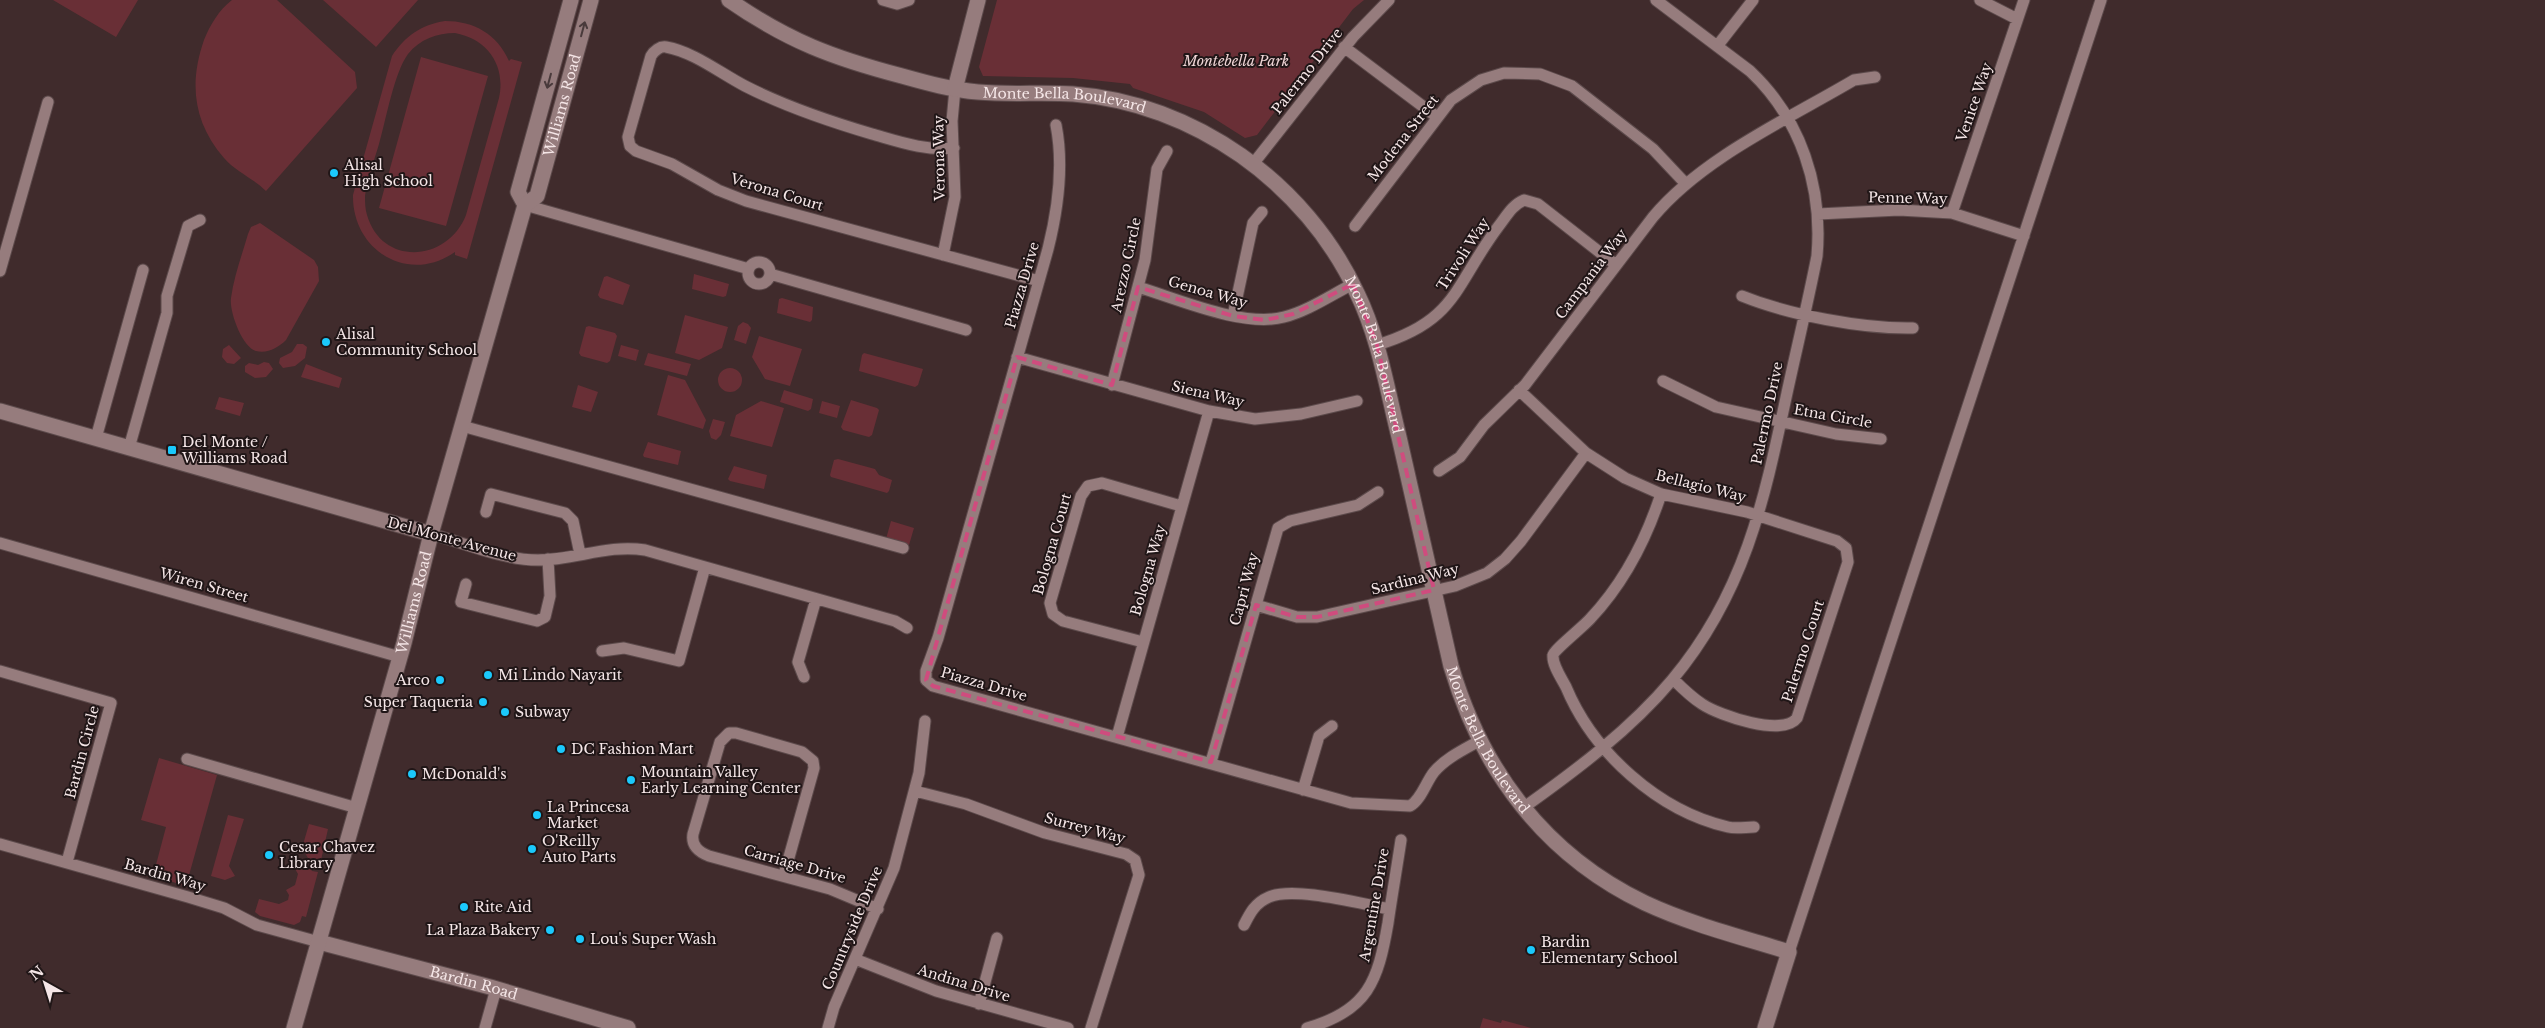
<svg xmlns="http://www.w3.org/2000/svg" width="2545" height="1028" font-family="'Libre Baskerville',serif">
	<rect width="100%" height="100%" fill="#402b2c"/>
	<!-- green -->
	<path fill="#692f36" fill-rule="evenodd" d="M53 0H138L116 37Z
		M232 0H277L355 72 357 88 266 191C253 178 236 172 224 158 193 122 189 83 204 40 210 25 219 10 232 0Z
		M323 0H418L376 47Z
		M997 0H1364L1353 9 1257 135 1245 138 1204 112 1133 88 1130 84 1073 78 983 76 979 67Z
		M445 21C474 21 497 34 509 61L511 59 522 62 467 259 455 255V252C408 285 352 250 353 195L392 56C405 36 421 25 445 21ZM455 33C488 39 506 66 499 98L466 215C448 262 382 267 367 215 365 209 365 202 365 196 367 179 374 161 379 144 386 120 394 73 408 54 420 39 437 33 455 33Z
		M421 57 488 76 446 226 379 208Z
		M260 223 314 260 318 267 319 281 286 340C278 348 267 354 256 351 242 347 229 311 231 298 234 276 242 255 248 234L251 227Z
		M694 274 729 284 726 296 723 297 692 289Z
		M607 276 630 285 623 305 600 298 598 295 604 277Z
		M782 298 813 307 812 320 810 322 777 313 779 299Z
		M685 315 728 327 722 348 699 360 675 353Z
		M743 322 748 324 751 328 746 344 734 340 738 326Z
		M589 326 615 333 617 336 610 361 607 363 581 356 579 353 586 327Z
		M759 336 802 349 790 386 765 379 752 357Z
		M297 344H303L307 347 305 358 295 366 283 368 279 363 280 358 292 352Z
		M229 345 241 358 234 364 227 363 222 357 223 349Z
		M621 345 639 350 636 361 618 356Z
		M648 353 691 364 687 376 644 365Z
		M864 353 923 369 918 385 915 387 859 371 862 355Z
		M264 362 269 363 273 369 266 377 255 378 245 372V366L249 363 258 365Z
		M306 364 342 378 339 388 301 377Z
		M718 380a12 12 0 1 1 24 0a12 12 0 1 1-24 0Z
		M668 375 685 380 706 420 703 429 657 415Z
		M578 385 598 392 591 412 572 407Z
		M784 390 813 399 811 409 808 411 780 402Z
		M219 397 244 403 240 416 215 409Z
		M851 400 877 408 879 410 872 435 869 437 843 430 841 427Z
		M761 401 784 408 772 447 730 436 736 415Z
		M822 401 840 406 837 418 819 413Z
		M713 419 725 422 721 435 716 440 711 438 709 431Z
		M648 442 681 451 678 465 644 457 643 455Z
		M838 459 875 469 879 475 892 480 889 491 887 493 831 477 830 475 834 460Z
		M734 466 767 475 764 489 730 481 728 479Z
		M891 521 914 528 909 545 886 539Z
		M159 758 217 775 186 886 153 876 166 827 141 820Z
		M228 815 244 819 229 866 235 876 225 880 211 876Z
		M309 824 328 829 319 869 314 868 302 848Z
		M305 861 312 871 318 872 306 917 302 916 300 922 294 925 260 916 255 912 259 899 279 904 288 900 289 895 286 890 295 885 298 874 294 867Z
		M1483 1018 1501 1023 1502 1020 1531 1028H1480Z"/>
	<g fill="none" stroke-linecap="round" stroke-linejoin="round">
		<!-- street casing -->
		<g stroke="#5c4a4b" stroke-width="13">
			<path id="street" d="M883 0 897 4 909 0
				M1980 0 2017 19
				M1718 45 1753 0
				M1344 47 1437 117
				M1056 125C1064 166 1058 209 1048 249L938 638 926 671V680L933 686 1351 803 1410 806C1421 800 1426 782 1434 772 1446 758 1463 750 1479 741
				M954 148C925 151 900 142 872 134 828 121 786 107 745 86 720 73 694 52 666 47 660 46 654 51 651 56L628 137 630 146 636 151 672 164 718 190 746 201 1039 281
				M1253 164 1353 37 1389 0
				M525 205 749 269
				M1952 213 2024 0
				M1818 214 1899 210 1952 213 2024 236
				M1355 226 1451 100 1481 80 1504 73 1540 74 1572 86 1653 149 1685 183
				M943 255 955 197 952 121 955 89
				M748 273a11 11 0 1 1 22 0a11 11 0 1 1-22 0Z
				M0 271 48 102
				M770 274 966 330
				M1138 287C1178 299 1244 328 1284 317 1308 311 1331 295 1353 284
				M1742 296C1789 315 1863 329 1913 328
				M1233 316 1253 223 1262 212
				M1377 345C1457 321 1454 286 1498 227 1506 217 1512 205 1524 200L1538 204 1616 265
				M1017 357 1209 411 1255 419 1301 414 1357 401
				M1663 381 1716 407 1836 434 1881 439
				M1112 385 1145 260 1157 169 1167 151
				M1519 390 1586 453 1625 478 1661 494 1747 512 1837 541 1846 548 1848 562 1797 718C1783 737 1720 716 1702 704 1691 697 1682 688 1673 679
				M462 426 903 548
				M96 438 143 270
				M129 448 167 313V296L188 226 200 220
				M1439 471 1460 457 1484 425 1525 385 1653 217C1702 158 1788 119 1854 80L1875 77
				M1661 494C1646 540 1624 583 1590 619 1585 625 1553 651 1553 655 1552 665 1562 679 1566 687 1593 752 1658 811 1728 827 1736 829 1746 827 1754 827
				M486 512 491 494 565 513 573 521 580 554
				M431 534C465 543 503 560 538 560 575 560 608 544 645 550L895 621 907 628
				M0 543 400 657
				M466 584 461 602 537 621 545 617 550 596 548 559
				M1256 605 1297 617H1317L1455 586 1487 573 1505 559 1521 541 1586 453
				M1143 642 1063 621 1053 614 1050 603 1081 496 1088 486 1102 483 1181 506
				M602 651 624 648 679 661 705 567
				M0 671 111 703 67 862
				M804 677 798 662 816 599
				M1117 737 1209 411
				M187 759 357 808
				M1211 762 1278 528 1290 521 1358 505 1378 492
				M1303 790 1319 736 1332 726
				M915 791 966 804 1045 833 1126 854 1135 860 1139 875 1091 1028
				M1523 808C1575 771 1630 730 1672 680 1745 593 1764 501 1787 393 1797 347 1808 302 1817 256 1823 187 1801 119 1750 71L1656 0
				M0 844 188 897 224 908 257 925 319 942
				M784 875 814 768 813 761 802 752 736 733H729L720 742 693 834C691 846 699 852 709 856L830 889 878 909
				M1244 925C1250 913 1255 903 1269 897 1294 886 1361 904 1390 909
				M1789 952 2101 0
				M855 959 936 991 1068 1028
				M979 1004 997 938
				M485 1028 496 989
				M828 1028 834 1007 894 868 919 773 925 721
				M1307 1028C1368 1011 1378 981 1388 923 1392 895 1397 867 1401 840"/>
		</g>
		<!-- secondary casing -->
		<g stroke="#5c4a4b" stroke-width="17">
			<g id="secondary">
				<path id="s1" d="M729 0C788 41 833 58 902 76 927 83 952 90 978 92 1010 95 1041 92 1073 94 1194 103 1306 183 1357 293 1379 338 1387 389 1399 437 1417 513 1433 590 1451 666 1482 771 1545 855 1645 903 1690 924 1741 937 1789 952L1765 1028"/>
				<path d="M955 89 978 0"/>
				<path d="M525 205 518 192 571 0"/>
				<path d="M0 411 431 534"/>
				<path id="s2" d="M319 942 490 987 628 1028"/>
				<path id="s3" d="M294 1028 404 643 431 534 525 205 537 196 591 0"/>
			</g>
		</g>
		<!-- street -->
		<use href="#street" stroke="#967c7d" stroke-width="11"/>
		<!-- secondary -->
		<use href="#secondary" stroke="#967c7d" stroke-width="15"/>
	</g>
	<!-- one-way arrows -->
	<defs><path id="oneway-shaft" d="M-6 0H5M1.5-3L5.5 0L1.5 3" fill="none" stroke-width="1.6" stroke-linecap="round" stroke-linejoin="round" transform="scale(1.25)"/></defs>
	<g stroke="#493a3b">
		<use href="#oneway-shaft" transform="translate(583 29) rotate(-75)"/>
		<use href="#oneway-shaft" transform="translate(549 81) rotate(105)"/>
	</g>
	<!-- marked area -->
	<path fill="none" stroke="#cf4c7e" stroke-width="4" stroke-dasharray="10 6" stroke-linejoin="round" d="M1353 284 1377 345 1434 590 1317 617H1297L1256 605 1211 762 933 686 926 680 1017 357 1112 385 1138 287 1233 316 1265 320 1293 314Z"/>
	<!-- markers -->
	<g fill="#1bc9fc" stroke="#201617" stroke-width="2">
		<circle cx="334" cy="173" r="5"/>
		<circle cx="326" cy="342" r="5"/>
		<rect x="167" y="445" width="10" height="10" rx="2.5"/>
		<circle cx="488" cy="675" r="5"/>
		<circle cx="440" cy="680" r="5"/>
		<circle cx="483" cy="702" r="5"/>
		<circle cx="505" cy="712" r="5"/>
		<circle cx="561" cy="749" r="5"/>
		<circle cx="412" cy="774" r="5"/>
		<circle cx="631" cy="780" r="5"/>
		<circle cx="537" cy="815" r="5"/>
		<circle cx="532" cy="849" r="5"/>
		<circle cx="269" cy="855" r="5"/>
		<circle cx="464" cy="907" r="5"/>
		<circle cx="550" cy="930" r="5"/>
		<circle cx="580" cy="939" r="5"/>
		<circle cx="1531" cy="950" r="5"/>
	</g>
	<g text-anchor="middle" stroke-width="4" stroke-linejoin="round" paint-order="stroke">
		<!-- park labels -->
		<g font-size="14" font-style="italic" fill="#efd5d6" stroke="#201617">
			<text x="1236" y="66">Montebella Park</text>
		</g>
		<!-- street labels -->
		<g font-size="14" fill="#f5e6e7" stroke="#201617">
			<text transform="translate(1307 71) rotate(-52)" y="5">Palermo Drive</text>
			<text dy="5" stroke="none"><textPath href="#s1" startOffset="355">Monte Bella Boulevard</textPath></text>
			<text transform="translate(1974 102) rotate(-71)" y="5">Venice Way</text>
			<text dy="5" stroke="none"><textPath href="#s3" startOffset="964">Williams Road</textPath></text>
			<text transform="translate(1403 138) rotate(-52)" y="5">Modena Street</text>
			<text transform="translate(939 158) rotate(-91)" y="5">Verona Way</text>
			<text transform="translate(777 192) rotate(17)" y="5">Verona Court</text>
			<text transform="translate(1908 198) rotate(1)" y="5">Penne Way</text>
			<text transform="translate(1463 254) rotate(-57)" y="5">Trivoli Way</text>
			<text transform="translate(1126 265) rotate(-78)" y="5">Arezzo Circle</text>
			<text transform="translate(1591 274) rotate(-53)" y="5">Campania Way</text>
			<text transform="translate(1022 285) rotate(-74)" y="5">Piazza Drive</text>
			<text transform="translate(1208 292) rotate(16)" y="5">Genoa Way</text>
			<text dy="5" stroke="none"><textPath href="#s1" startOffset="790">Monte Bella Boulevard</textPath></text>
			<text transform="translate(1208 394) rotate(13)" y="5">Siena Way</text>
			<text transform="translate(1767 413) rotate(-78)" y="5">Palermo Drive</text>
			<text transform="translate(1833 416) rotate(10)" y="5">Etna Circle</text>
			<text transform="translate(1701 486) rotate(14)" y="5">Bellagio Way</text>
			<text transform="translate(452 539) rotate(15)" y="5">Del Monte Avenue</text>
			<text transform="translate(1052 544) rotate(-74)" y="5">Bologna Court</text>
			<text transform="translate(1148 570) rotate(-74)" y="5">Bologna Way</text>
			<text transform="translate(1415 579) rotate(-14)" y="5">Sardina Way</text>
			<text transform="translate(204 585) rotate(16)" y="5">Wiren Street</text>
			<text transform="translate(1244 589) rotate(-75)" y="5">Capri Way</text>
			<text dy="5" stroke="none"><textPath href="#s3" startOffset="442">Williams Road</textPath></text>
			<text transform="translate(1803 651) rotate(-72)" y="5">Palermo Court</text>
			<text transform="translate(984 684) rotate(16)" y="5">Piazza Drive</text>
			<text dy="5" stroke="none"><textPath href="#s1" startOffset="1194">Monte Bella Boulevard</textPath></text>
			<text transform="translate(82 752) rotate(-75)" y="5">Bardin Circle</text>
			<text transform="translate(1085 828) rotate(15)" y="5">Surrey Way</text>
			<text transform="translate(795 864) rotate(16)" y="5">Carriage Drive</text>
			<text transform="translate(165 875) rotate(16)" y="5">Bardin Way</text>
			<text transform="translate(1374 905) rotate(-80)" y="5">Argentine Drive</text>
			<text transform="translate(852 928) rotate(-67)" y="5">Countryside Drive</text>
			<text transform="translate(964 983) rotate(17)" y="5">Andina Drive</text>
			<text dy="5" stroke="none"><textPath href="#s2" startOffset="160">Bardin Road</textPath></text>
		</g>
		<!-- poi labels -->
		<g font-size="14" fill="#f5e6e7" stroke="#201617" text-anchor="start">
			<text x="344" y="170">Alisal<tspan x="344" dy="16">High School</tspan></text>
			<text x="336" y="339">Alisal<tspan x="336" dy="16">Community School</tspan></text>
			<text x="182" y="447">Del Monte /<tspan x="182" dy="16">Williams Road</tspan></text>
			<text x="498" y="680">Mi Lindo Nayarit</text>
			<text x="430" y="685" text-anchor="end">Arco</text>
			<text x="473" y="707" text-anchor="end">Super Taqueria</text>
			<text x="515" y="717">Subway</text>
			<text x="571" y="754">DC Fashion Mart</text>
			<text x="641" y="777">Mountain Valley<tspan x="641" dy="16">Early Learning Center</tspan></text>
			<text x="422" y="779">McDonald's</text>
			<text x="547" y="812">La Princesa<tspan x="547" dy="16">Market</tspan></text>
			<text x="542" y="846">O'Reilly<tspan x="542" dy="16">Auto Parts</tspan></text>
			<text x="279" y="852">Cesar Chavez<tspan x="279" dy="16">Library</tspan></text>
			<text x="474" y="912">Rite Aid</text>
			<text x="540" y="935" text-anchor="end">La Plaza Bakery</text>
			<text x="590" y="944">Lou's Super Wash</text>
			<text x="1541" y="947">Bardin<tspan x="1541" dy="16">Elementary School</tspan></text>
		</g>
	</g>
	<!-- north arrow -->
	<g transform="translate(45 983) rotate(321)" stroke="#201617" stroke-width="4" paint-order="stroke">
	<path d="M0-4L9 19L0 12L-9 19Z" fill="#f5e6e7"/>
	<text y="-8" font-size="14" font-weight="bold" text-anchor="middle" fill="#f5e6e7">N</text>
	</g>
</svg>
